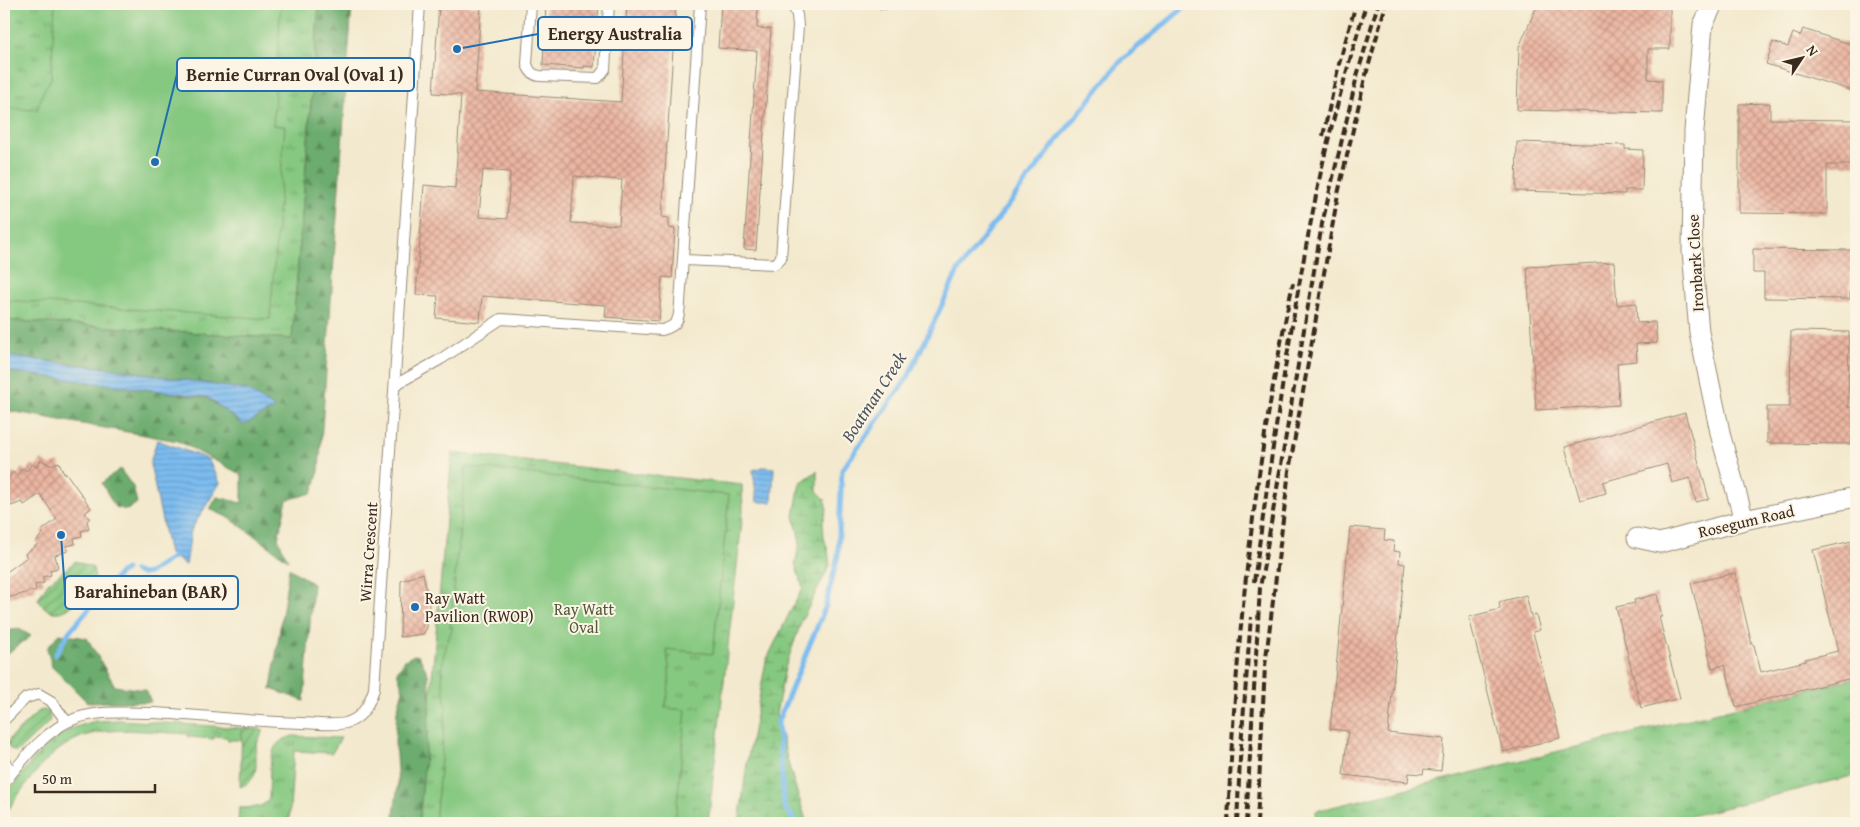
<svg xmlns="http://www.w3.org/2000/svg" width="1860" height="827" font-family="'Gentium Book Plus',serif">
	<defs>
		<pattern id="grass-tufts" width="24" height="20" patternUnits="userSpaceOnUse" patternTransform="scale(1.25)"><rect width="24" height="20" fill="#85c880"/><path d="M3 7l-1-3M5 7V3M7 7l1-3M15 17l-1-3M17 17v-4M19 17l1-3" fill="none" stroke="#6ea368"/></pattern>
		<pattern id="forest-firs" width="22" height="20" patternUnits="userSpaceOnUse" patternTransform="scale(1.25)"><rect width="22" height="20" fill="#6cac6e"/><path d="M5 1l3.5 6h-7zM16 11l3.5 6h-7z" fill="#5a8c5a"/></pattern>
		<pattern id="wetland-marsh" width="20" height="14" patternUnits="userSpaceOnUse" patternTransform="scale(1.25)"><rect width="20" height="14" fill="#85c880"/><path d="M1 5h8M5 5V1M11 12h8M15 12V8" fill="none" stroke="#6ea368"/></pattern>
		<pattern id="garden-furrows" width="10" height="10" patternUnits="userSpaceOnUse" patternTransform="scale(1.25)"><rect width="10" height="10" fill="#85c880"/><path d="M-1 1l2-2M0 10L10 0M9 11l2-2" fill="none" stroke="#6ea368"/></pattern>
		<pattern id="water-rules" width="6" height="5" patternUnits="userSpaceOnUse" patternTransform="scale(1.25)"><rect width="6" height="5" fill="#7cbcf0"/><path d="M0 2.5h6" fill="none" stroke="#6799c2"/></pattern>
		<pattern id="building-cross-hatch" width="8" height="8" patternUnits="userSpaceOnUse" patternTransform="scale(1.25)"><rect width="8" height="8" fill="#ecb6a2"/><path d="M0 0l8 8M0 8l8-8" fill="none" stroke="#c09483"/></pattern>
	</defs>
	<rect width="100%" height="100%" fill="#fcf5e5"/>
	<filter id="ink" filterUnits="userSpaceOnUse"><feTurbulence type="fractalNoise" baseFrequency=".02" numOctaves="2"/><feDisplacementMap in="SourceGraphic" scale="10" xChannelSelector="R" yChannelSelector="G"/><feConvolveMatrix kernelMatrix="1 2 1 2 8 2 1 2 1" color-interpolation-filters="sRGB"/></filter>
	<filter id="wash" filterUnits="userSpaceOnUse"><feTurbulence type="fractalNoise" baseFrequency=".0096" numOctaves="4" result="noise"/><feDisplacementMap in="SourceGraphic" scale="20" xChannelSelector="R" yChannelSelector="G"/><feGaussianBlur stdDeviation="1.12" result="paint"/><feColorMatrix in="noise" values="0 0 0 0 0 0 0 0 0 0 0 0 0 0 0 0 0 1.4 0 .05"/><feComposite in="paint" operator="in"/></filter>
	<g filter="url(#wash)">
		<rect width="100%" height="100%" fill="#f3e9ce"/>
		<!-- grass -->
		<path fill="url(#grass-tufts)" stroke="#60794f" d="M4 4H319L292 339 4 320Z
			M452 453 742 485 743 512 708 823H419Z
			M1856 678V775L1663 823H1316V811Z
			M119 720 242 728 241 740H228L227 737 214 736V739L188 737V734C159 733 123 727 95 733 53 741 27 782 4 816V797L33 760 51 742 70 729 79 726 95 721Z
			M293 736 341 738 332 753 294 751 289 823H238L239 808C251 807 264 810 269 797 270 784 268 756 276 746 280 740 287 738 293 736Z"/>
		<!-- forest -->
		<path fill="url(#forest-firs)" stroke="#546b46" d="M319 4H352L319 471 312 493 287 500 278 539 288 560 231 519 210 509 217 497 242 503V475L178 441 4 410V370L207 398 244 425 247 390 123 370 4 356V320L292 339Z
			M120 469 133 487 137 503 127 510 115 507 102 483Z
			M289 568 313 584 304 701 271 689Z
			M19 629 31 636 4 656V631Z
			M59 634 87 638 115 686 146 690 151 702H87L52 667 47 648Z
			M414 655 419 656 428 674 430 702 419 823H393L398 784 395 741 397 711 403 690 397 672 405 660Z"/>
		<!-- wetland -->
		<path fill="url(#wetland-marsh)" stroke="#60794f" d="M817 471V491L825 499 827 509 823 522 824 538 828 551 830 565 802 620 785 668 776 714 790 770 807 823H739L747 763 766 661 790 612 803 588 795 564 800 542 794 516 800 483Z"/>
		<!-- garden -->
		<path fill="url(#garden-furrows)" stroke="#60794f" d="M76 561 93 568 95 578C83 597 57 631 38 599L48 583Z
			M44 710 49 712 50 719 48 723 19 750 16 752 10 749 8 743 10 738 39 711Z
			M242 728 264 730C262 734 259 738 258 741 252 761 264 778 240 787Z"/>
		<!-- pitch -->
		<path fill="#85c880" stroke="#60794f" d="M55 4H281L273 125 285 126 270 319 4 300V108L37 110 43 92 51 79Z
			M466 467 729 495 713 654 666 649C671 669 670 688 665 708L686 710 675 823H435L446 706 442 680 443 658 449 637 453 627H450Z"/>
		<!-- water -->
		<path fill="url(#water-rules)" stroke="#5c7387" d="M4 356 122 370 247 390 275 408 244 425 207 397 11 372 4 370Z
			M157 440 208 459 220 483 191 530 186 565 169 554 150 463Z
			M763 467 774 468 772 502H757L753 470Z"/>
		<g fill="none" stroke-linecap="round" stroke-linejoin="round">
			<!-- stream -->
			<path stroke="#7cbcf0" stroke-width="5" d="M134 571 142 574 149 573 173 557
				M55 655 69 632 119 574 126 570
				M797 823 784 807 778 721 825 608 838 555 842 470 908 377 958 271 1060 137 1120 62 1188 4"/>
		</g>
		<g id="blocks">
			<!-- building -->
			<path fill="url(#building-cross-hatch)" fill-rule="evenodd" d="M439 4 481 6 475 92 621 102 627 4H676L662 217 669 218V228L675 229 672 278 662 277 659 321 605 317 606 305 482 296 480 322 436 318 438 296 416 295 424 185 455 188 461 95 433 93ZM483 170 510 172 507 219 479 217ZM574 176 622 180 619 225 571 223Z
				M546 4H599L594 67 584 66V68L543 65Z
				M1538 4H1670V49H1648V79L1662 80V113L1517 110 1519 47Z
				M721 5 758 8 757 28 771 29 756 250 744 249 757 51 718 48Z
				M1803 29 1856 46V79L1853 91 1766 64 1773 42 1788 47 1793 33 1800 36Z
				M1770 103V119L1855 120V165H1827V214L1739 213V104Z
				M1517 142 1625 145V149L1643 150 1642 190H1625V194L1516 191Z
				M1753 249 1851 250 1850 299 1764 298V273H1753Z
				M1614 262 1617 305 1636 303 1637 323 1655 322 1657 343 1636 344 1637 361 1617 363 1619 405 1536 410 1527 267Z
				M1791 331 1849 332 1848 407H1853V444L1767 443V407H1790Z
				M1685 413 1709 499 1696 502 1690 478 1672 483 1667 464 1603 482 1606 493 1580 500 1565 447Z
				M41 460 50 465 59 462 64 474 66 473 91 508 85 513 90 518 87 521 89 529 81 531 82 536 74 538 75 544 66 546 68 551 55 555 58 568 50 570 51 575 42 577 44 583 35 585 36 590 4 599V574L27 557 25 554 38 544 36 542 43 533 41 531 57 519 40 494 24 505 22 502 11 506 10 503 4 507V486L13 472 17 475 22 468 27 471 32 464 36 467Z
				M1350 527 1385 530 1384 540 1394 541 1393 551 1400 552 1399 563 1405 564 1388 733 1444 739 1441 771 1424 769 1423 774 1409 773 1408 782 1343 775 1348 731 1330 729Z
				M1856 540V677L1736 707 1725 665 1712 668 1691 583 1735 573 1752 645H1754L1761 672 1806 661 1805 659 1838 651 1813 550Z
				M423 573 429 603 427 628 423 634 400 637 401 581Z
				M1657 594 1662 617H1659L1680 698 1641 708 1616 607 1635 603 1634 600Z
				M1526 595 1531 616 1536 615 1540 630 1533 632 1560 738 1503 752 1469 617 1500 609 1499 602Z"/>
		</g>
	</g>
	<g filter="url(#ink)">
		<use href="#blocks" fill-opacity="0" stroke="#978a76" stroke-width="1"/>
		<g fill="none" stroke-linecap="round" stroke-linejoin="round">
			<!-- lane casing -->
			<g stroke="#978a76" stroke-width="12">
				<path id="lane" d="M531 4 527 64C529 71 532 75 540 76L598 78 605 69 609 4
					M883 4H884
					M684 260 775 264 781 258 798 26 797 15 792 4
					M395 385 441 359 501 319 662 330C679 325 679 319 680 303L700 4
					M4 720 26 698 39 694 51 701 67 722
					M4 761 12 772
					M4 783C23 759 47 728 77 718 102 710 127 713 153 713 202 715 251 722 301 723 315 723 332 726 346 723 363 718 369 704 374 689L420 4"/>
			</g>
			<!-- street casing -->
			<g stroke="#978a76" stroke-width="21">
				<path id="street" d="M1713 4 1703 25 1694 131 1692 251 1699 332 1721 437 1744 520
					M1637 538 1660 543 1744 520 1856 497"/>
			</g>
			<!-- lane -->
			<use href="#lane" stroke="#fff" stroke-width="10"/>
			<!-- street -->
			<use href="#street" stroke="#fff" stroke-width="19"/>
			<!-- rail -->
			<path stroke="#3b2a1e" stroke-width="4" stroke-dasharray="8 4" stroke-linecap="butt" d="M1323 136 1339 64 1356 4
				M1254 582C1272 450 1291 317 1318 186 1330 125 1349 64 1366 4
				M1228 823C1235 642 1255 461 1293 283
				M1237 823 1240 759 1251 617
				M1246 823 1260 588 1322 224 1357 76 1378 4
				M1257 823 1265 666 1289 471 1338 194 1365 78 1386 4"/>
		</g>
	</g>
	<!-- markers -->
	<circle fill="#1f6fb2" stroke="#fcf5e5" stroke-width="2" cx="415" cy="607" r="5"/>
	<g text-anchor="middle" stroke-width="4" stroke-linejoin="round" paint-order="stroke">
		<!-- street labels -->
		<g font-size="16" fill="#3b2a1e" stroke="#fcf5e5">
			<text transform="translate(1695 263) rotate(-93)" y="6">Ironbark Close</text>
			<text transform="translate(1746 521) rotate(-13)" y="6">Rosegum Road</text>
			<text transform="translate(368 552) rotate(-86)" y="6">Wirra Crescent</text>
		</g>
		<!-- poi labels -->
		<g font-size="16" fill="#3b2a1e" stroke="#fcf5e5" text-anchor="start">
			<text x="425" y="604">Ray Watt<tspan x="425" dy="18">Pavilion (RWOP)</tspan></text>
		</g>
		<!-- park labels -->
		<g font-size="16" fill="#51593b" stroke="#fcf5e5">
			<text x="584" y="615">Ray Watt<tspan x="584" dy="18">Oval</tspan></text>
		</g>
		<!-- water labels -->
		<g font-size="18" font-style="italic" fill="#4e565d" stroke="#fcf5e5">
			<text transform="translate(874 397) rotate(-57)" y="6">Boatman Creek</text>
		</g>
	</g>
	<!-- callouts -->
	<path fill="none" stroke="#1f6fb2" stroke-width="2" d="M457 49L538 34M155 162L177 74M61 535L65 592"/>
	<g fill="#1f6fb2" stroke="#fcf5e5" stroke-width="2">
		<circle cx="457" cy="49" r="5"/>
		<circle cx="155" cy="162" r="5"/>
		<circle cx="61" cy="535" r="5"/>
	</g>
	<g fill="#fcf5e5" stroke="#1f6fb2" stroke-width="2">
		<rect x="538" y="17" width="154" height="33" rx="5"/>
		<rect x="177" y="58" width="237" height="33" rx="5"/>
		<rect x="65" y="576" width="173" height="33" rx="5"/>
	</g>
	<g font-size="18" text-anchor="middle" font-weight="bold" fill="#3b2a1e">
		<text x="615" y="40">Energy Australia</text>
		<text x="295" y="81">Bernie Curran Oval (Oval 1)</text>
		<text x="151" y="598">Barahineban (BAR)</text>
	</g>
	<!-- margin -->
	<rect width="1860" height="827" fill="none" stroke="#fcf5e5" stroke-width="20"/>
	<!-- north arrow -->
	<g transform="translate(1802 58) rotate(55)" stroke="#fcf5e5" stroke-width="4" paint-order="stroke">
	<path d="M0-4L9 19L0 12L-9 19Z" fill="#3b2a1e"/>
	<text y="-8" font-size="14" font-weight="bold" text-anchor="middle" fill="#3b2a1e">N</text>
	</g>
	<!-- scale -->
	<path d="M35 784v8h120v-8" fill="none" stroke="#3b2a1e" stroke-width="2.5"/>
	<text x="42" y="784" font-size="15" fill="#3b2a1e" stroke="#fcf5e5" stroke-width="4" paint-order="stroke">50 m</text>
</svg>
